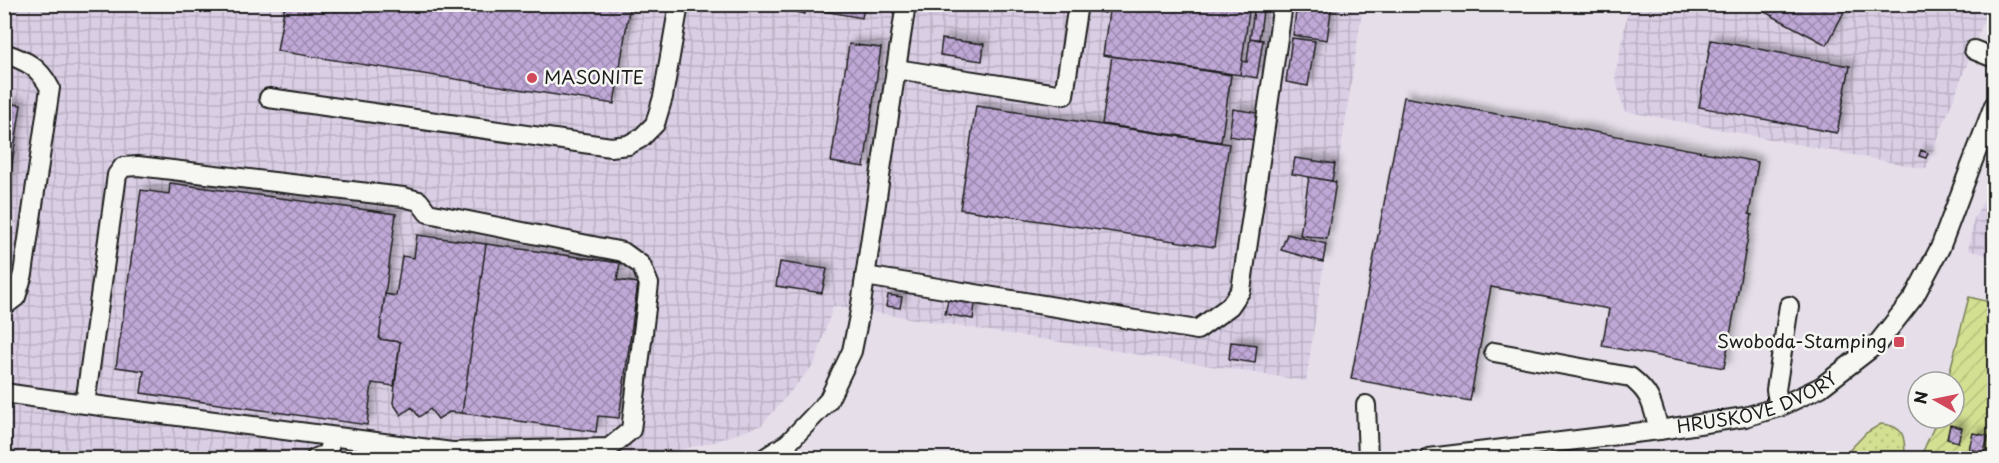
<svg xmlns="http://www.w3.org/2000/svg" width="1999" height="463" font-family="'Playpen Sans',sans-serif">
	<defs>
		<pattern id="industrial-grid" width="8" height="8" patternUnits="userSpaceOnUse" patternTransform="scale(1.5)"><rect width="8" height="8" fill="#dacee4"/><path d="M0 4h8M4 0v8" fill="none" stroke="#bab0c3"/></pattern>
		<pattern id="grass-dots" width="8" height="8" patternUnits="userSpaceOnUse" patternTransform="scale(1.5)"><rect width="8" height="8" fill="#d3df91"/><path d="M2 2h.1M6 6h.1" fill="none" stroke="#b5bf7c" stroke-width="1.8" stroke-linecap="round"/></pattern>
		<pattern id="garden-furrows" width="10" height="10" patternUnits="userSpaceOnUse" patternTransform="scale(1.5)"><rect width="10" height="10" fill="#d3df91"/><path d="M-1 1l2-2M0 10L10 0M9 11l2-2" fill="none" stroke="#b5bf7c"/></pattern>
		<pattern id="building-cross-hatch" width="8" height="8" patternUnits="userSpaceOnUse" patternTransform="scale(1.5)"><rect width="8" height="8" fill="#bfa8d6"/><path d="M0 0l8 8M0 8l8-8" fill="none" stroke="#9a88ad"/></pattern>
		<filter id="shadow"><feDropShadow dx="5.5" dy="-5.5" stdDeviation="3" flood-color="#0004"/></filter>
	</defs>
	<rect width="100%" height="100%" fill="#e6dfea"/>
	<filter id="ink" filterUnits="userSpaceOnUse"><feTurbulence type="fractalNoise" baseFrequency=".0167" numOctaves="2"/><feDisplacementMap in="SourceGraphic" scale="12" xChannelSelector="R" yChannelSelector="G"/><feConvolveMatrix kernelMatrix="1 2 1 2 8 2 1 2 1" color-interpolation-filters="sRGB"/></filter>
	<g filter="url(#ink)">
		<!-- industrial -->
		<path fill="url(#industrial-grid)" d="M4 5H1363L1306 381 833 306 815 363 762 425 714 442 647 457 613 458H5Z
			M1629 5H1990L1926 169 1624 111 1615 76Z
			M1994 174V257L1968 250 1974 218 1987 195Z"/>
		<!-- grass -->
		<path fill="url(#grass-dots)" stroke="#787e56" stroke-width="1.5" d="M1881 424C1905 426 1905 437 1905 458H1842L1866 433Z"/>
		<!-- garden -->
		<path fill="url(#garden-furrows)" stroke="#787e56" stroke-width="1.5" d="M1969 297 1994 303V458H1920L1938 418H1954V382H1947Z"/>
		<!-- building -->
		<path fill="url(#building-cross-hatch)" stroke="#1c1c1c" stroke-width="1.5" filter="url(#shadow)" d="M285 4H630L614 104 277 51Z
			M797 4 806 6 805 14 796 12Z
			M813 4H865L862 18 812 9Z
			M1096 4H1106L1105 13 1095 11Z
			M1110 4H1250L1240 75 1103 55Z
			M1255 4H1264L1259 40 1250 38Z
			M1297 4H1332L1327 40 1293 35Z
			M1750 4H1848L1827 45Z
			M1250 38 1263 40 1257 78 1240 75 1242 61 1247 62Z
			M1292 38 1315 41 1308 86 1286 82Z
			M942 39 984 44 982 61 940 55Z
			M1711 40 1850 66 1837 133 1699 107Z
			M849 44 881 48 864 167 831 162Z
			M1112 56 1231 75 1221 142 1102 124Z
			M1404 97 1758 162 1749 214 1752 215 1724 368 1602 346 1609 309 1491 287 1470 401 1351 379Z
			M4 103 21 105 4 216Z
			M976 106 1229 144 1214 247 960 209Z
			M1233 109 1258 113 1254 140 1229 136Z
			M1921 150 1928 153 1926 158 1919 156Z
			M1295 158 1335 164 1332 181 1292 174Z
			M1309 177 1336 182 1327 239 1300 235Z
			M170 183 396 214 379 339 400 342 394 386 372 383 367 425 141 393 144 371 116 367 141 190 169 194Z
			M1287 234 1326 244 1323 262 1281 250Z
			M417 235 486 244 462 413 449 412 438 419 430 409 419 417 412 407 401 415 393 403 400 342 379 339 385 294 396 296 402 256 414 258Z
			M486 244 620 263 617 280 638 283 619 418 598 416 596 432 462 413Z
			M780 262 827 269 822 293 776 286Z
			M888 295 902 297 900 308 886 306Z
			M948 300 975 304 973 319 945 314Z
			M1231 342 1257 345 1255 363 1229 359Z
			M1950 425 1962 428 1958 442 1947 439Z
			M1973 433 1988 436 1984 453 1969 449Z"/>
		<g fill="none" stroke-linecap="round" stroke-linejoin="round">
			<!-- minor casing -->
			<g stroke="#1c1c1c" stroke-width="22">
				<g id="minor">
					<path d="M1974 50 1994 58"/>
					<path d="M4 53C27 61 39 67 50 88L23 274 16 297 4 306"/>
					<path d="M896 69 906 4"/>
					<path d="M269 98 611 147 628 145 641 138 655 124 663 97 679 4"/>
					<path d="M865 276 1197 330 1230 306 1241 290 1283 4"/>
					<path d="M1494 352 1630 377C1652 394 1652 404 1659 430"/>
					<path d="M4 393 32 397 452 452 609 448 631 430 649 284 641 265 623 252 428 213 419 201 403 197 138 166 123 167 117 175 85 404"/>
					<path d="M1366 405 1368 458"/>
					<path d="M1779 407 1776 390 1789 306"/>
					<path d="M316 458 327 454 332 437"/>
					<path d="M765 458 788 443 828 401 852 351 860 311 896 69 1064 95 1078 4"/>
					<path id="s1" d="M1429 458 1659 430 1745 417 1779 407 1821 387 1878 343 1914 297 1940 248 1994 105"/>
				</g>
			</g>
			<!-- minor -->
			<use href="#minor" stroke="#f6f6f2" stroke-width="18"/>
		</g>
	</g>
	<!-- markers -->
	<g fill="#d1495b" stroke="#f6f6f2" stroke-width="2">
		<circle cx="532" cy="78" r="6"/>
		<rect x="1893" y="336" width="12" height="12" rx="3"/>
	</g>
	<g text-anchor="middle" stroke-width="5" stroke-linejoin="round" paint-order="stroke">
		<!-- poi labels -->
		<g font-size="18" fill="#1c1c1c" stroke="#f6f6f2" text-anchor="start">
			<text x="544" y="84">MASONITE</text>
			<text x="1887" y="348" text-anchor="end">Swoboda-Stamping</text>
		</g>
		<!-- street labels -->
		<g font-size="18" fill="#1c1c1c" stroke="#f6f6f2">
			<text dy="6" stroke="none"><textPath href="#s1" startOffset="334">HRUŠKOVÉ DVORY</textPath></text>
		</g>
	</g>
	<!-- margin -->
	<rect width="1999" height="463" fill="none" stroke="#f6f6f2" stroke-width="24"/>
	<rect x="12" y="12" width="1975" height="439" fill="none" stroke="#1c1c1c" stroke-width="2" filter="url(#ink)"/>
	<!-- north arrow -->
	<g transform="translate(1936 400) rotate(279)"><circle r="28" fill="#f6f6f2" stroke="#9f9f9c" stroke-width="1.5"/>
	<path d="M0-4.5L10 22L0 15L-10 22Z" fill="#d1495b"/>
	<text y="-9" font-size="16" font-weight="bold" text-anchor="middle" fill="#1c1c1c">N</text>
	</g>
</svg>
